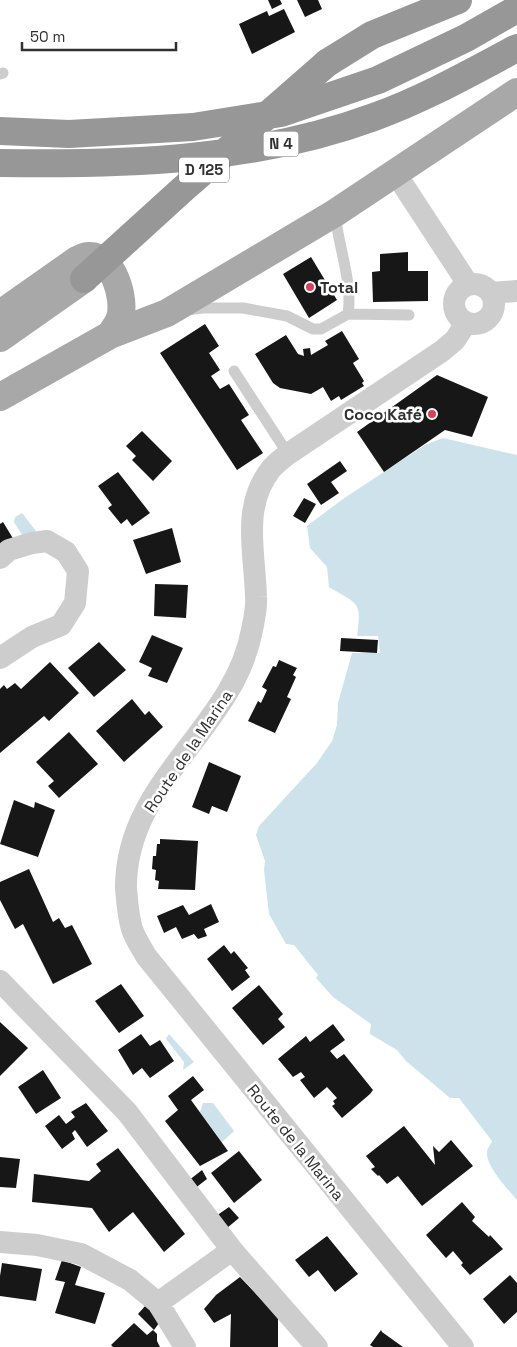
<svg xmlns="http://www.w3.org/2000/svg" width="517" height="1347" font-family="'Space Grotesk',sans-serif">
	<rect width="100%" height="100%" fill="#fff"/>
	<!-- water -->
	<path fill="#cde2ea" d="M443 438 517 455V1200C508 1189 486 1167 487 1152 487 1149 491 1144 492 1141L459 1098H450L406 1061 397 1050 370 1034 371 1024 333 997 316 978 318 975 294 945 286 944 269 914 264 870 265 861 256 835 259 826 317 763 332 741 337 725 338 703 352 653H380L378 636H357C362 600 358 605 329 587L327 567 310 548 307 526 343 499 425 445Z
		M22 513 36 531 24 538 14 522 15 517Z
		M169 1034 194 1062 183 1070 184 1062 166 1039Z
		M203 1103H213L234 1131 222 1142 200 1112Z"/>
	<!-- building -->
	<path fill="#171717" d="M268 0H280L282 4 272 9Z
		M297 0H318L322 9 305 17Z
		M284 9 295 32 252 54 239 24 267 11 269 16Z
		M408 252V271H428V301L373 302 372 272 380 271V254Z
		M311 257 337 300 309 318 283 274Z
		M205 324 219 346 209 353 220 370 211 376 220 389 229 384 249 415 241 420 263 453 237 470 160 353Z
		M342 331 359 359 353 363 364 381 362 383 364 386 341 400 339 396 331 401 323 387 311 394 280 388 273 383 255 354 286 335 298 354 304 356 303 349 310 348 311 355 328 345 325 341Z
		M437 375 488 397 472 437 445 430 384 472 357 432Z
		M142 431 172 461 153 481 132 460 136 456 126 446Z
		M340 461 347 471 331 482 339 493 321 505 307 484Z
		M118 472 150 513 132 526 127 519 121 524 108 508 112 505 98 486Z
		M304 498 316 504 305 523 293 516Z
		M3 522 17 545 0 552V524Z
		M172 528 181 562 146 574 133 540Z
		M155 584 188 585 186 618 154 616Z
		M152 635 183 648 167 683 148 676 152 668 139 662Z
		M341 638 378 640 377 653 340 651Z
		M99 642 126 670 94 697 68 668Z
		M279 660 297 668 293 675 296 677 287 697 291 699 275 733 248 721 258 701 261 703 267 690 262 687 273 666 276 667Z
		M50 662 79 693 49 721 44 716 0 753V689L4 685 7 689 15 683 21 689Z
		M132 699 145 715 149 711 163 727 124 762 96 731Z
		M69 732 98 764 59 798 48 786 54 781 36 762Z
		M209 762 241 776 227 812 212 806 209 814 192 807Z
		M14 800 34 808 35 802 55 810 38 857 0 844Z
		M160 839 198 841 195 890 158 889 159 881 155 880 156 870 152 869 153 856H156L157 844H160Z
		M29 869 53 922 59 918 65 928 72 925 92 964 53 984 23 924 15 929 0 900V882Z
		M211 904 219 922 204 929 207 936 198 939 194 934 182 939 176 927 164 933 157 916 183 905 189 915Z
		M224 945 231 954 234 951 248 968 245 970 250 977 232 991 207 959Z
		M121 984 144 1016 119 1033 95 1001Z
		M259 985 283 1014 278 1019 285 1027 263 1045 232 1008Z
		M0 1022 28 1048 0 1076Z
		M333 1024 345 1040 330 1051 337 1059 344 1054 373 1090 370 1094 342 1118 332 1106 335 1104 333 1101 337 1098 327 1087 314 1098 300 1080 305 1077 301 1072 293 1077 278 1059 306 1036 310 1042Z
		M141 1034 150 1046 160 1040 174 1061 150 1078 142 1068 133 1075 118 1050Z
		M43 1070 61 1098 36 1114 18 1087Z
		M193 1076 204 1090 191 1100 228 1151 200 1166 165 1121 178 1110 168 1096Z
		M86 1103 108 1131 87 1147 75 1130 72 1133 75 1139 62 1149 45 1126 59 1115 66 1124 75 1117 71 1112Z
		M404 1126 435 1165 433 1146 439 1152 451 1140 473 1166 422 1206 398 1176 387 1184 379 1175 378 1176 371 1169 375 1167 366 1156Z
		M118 1148 185 1234 164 1252 133 1212 109 1232 92 1208 32 1202 34 1174 89 1181 101 1171 96 1164Z
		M239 1151 262 1180 234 1203 211 1173Z
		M0 1157 20 1159 16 1188 0 1187Z
		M202 1170 207 1179 194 1189 188 1181Z
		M462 1202 475 1217 472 1221 489 1237 490 1235 503 1249 470 1275 461 1265 463 1263 453 1251 446 1258 426 1235Z
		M229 1207 239 1218 227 1228 216 1216Z
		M327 1236 358 1274 335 1292 318 1270 309 1277 295 1260Z
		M62 1260 81 1267 75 1285 105 1293 95 1324 55 1313 65 1282 55 1280Z
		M2 1263 42 1269 36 1301 0 1296V1276Z
		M510 1275 517 1283V1312L504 1324 483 1299Z
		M240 1277 278 1317V1347H230L231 1314 214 1323 204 1309 216 1295Z
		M146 1305 159 1323 154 1330 138 1314Z
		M134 1323 147 1335 153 1330 157 1334V1341L160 1347H113L111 1345Z
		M381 1330 382 1332 403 1347H373L370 1345Z"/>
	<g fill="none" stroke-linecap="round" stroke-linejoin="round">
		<!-- lane -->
		<path stroke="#cdcdcd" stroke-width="11" d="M0 74 3 73
			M335 213C338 246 353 282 348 314
			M187 310 203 308H243L287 316 313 329H321L348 314 409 315
			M234 371 288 454"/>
		<!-- street -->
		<path stroke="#cdcdcd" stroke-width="22" d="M396 174 468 284
			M454 304a20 20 0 1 1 40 0a20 20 0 1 1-40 0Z
			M491 293 517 291
			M0 558 9 550 32 543 47 541 66 552 78 571 75 603 61 625 32 637 0 658
			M0 981 127 1112 232 1250 317 1347
			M0 1242 37 1245 81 1254 130 1280 158 1303 185 1347
			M158 1303 232 1250
			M463 1347 146 956C141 947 135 938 132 929 128 916 127 900 126 888 125 781 234 729 252 630 254 620 257 607 256 597 255 553 241 507 271 469 276 463 283 458 288 454L442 351 455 340 466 323"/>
		<!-- primary -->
		<path stroke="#a8a8a8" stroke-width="28" d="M0 314 77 260C80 259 84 256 88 256 113 254 126 299 120 318 118 324 113 330 110 335
			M0 338 84 279
			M0 397 110 335 167 313 335 213 517 92"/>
		<!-- highway -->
		<path stroke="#979797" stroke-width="28" d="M327 63 372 35 458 0
			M0 131 69 134 193 127 281 113 378 80 466 38 517 9
			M0 163C126 165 254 161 374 117 424 99 470 73 517 48"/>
		<!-- highway-bridge -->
		<path stroke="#979797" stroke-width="28" d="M84 279 183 189 327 63"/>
	</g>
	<!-- markers -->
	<g fill="#d8415c" stroke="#fff" stroke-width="2">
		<circle cx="310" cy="287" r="5"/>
		<circle cx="432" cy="414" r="5"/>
	</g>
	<g text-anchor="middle" stroke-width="5" stroke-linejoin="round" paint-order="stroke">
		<!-- shield labels -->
		<g fill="#fff" stroke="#6e6e6e" stroke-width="1">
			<rect x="263.5" y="131.5" width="35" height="25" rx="4"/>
			<rect x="179" y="157.5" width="50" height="25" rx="4"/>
		</g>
		<g font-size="15" font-weight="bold" fill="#303030">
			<text x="281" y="149">N 4</text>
			<text x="204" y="175">D 125</text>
		</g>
		<!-- poi labels -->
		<g font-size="16" font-weight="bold" fill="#303030" stroke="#fff" text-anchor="start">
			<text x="320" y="293">Total</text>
			<text x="422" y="420" text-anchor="end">Coco Kafé</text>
		</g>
		<!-- street labels -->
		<g font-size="16" fill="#303030" stroke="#fff">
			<text transform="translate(188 751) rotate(-56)" y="6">Route de la Marina</text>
			<text transform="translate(296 1142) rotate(51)" y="6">Route de la Marina</text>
		</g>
	</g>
	<!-- scale -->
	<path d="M22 42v8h154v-8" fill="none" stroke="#303030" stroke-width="2.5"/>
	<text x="30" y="42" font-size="15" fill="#303030" stroke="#ffffff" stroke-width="4" paint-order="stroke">50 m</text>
</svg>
